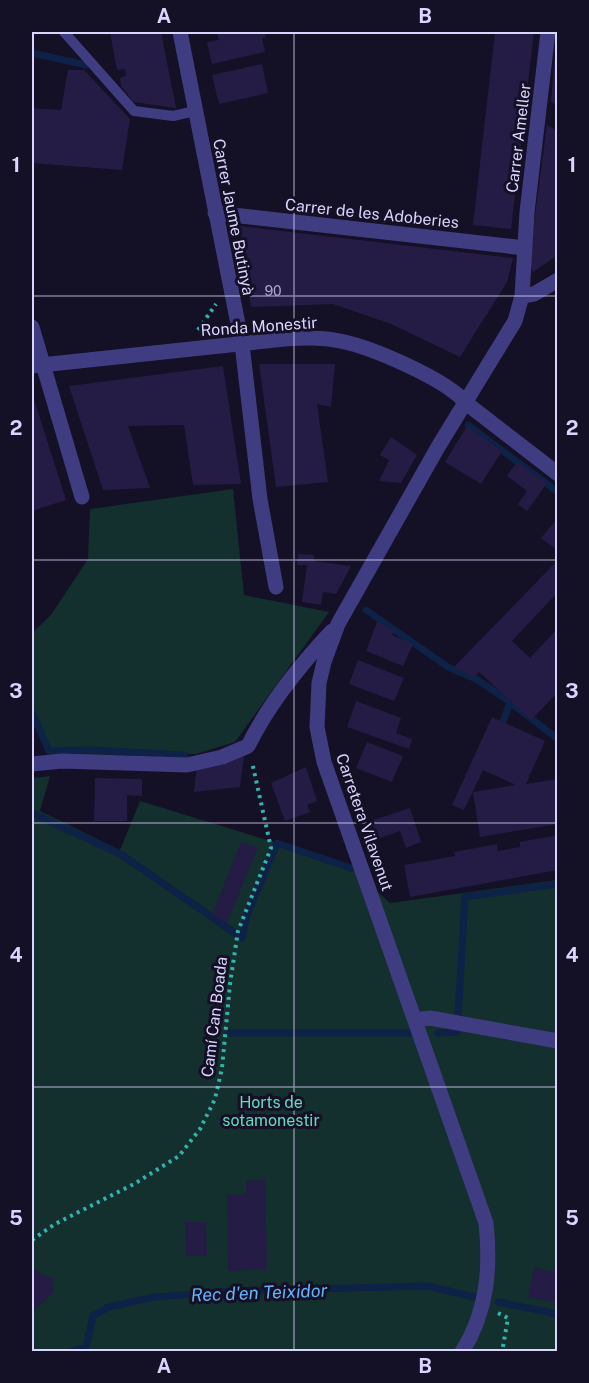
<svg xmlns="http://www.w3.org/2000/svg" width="589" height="1383" font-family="'Public Sans',sans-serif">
	<rect width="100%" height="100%" fill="#141025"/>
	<!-- green -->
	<path fill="#132f2e" d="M233 489 244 595 329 612 235 742 196 754 53 755 32 710V633L51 615 88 559 90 509Z
		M50 776 40 811 120 850 140 801 274 842 353 870 390 903 557 880V1351L32 1352V778Z"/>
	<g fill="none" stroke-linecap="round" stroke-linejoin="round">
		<!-- stream -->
		<path stroke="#0e2146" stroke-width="7" d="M32 53 86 65
			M468 425 558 492
			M366 610 448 667 476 679 503 697 558 739
			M32 713 49 751 94 750 185 755
			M500 729 510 703
			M32 813 122 855 242 938 246 918 277 843 351 868
			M458 1017 465 897 558 884
			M230 1033H414
			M438 1033 457 1032
			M498 1302 558 1314
			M70 1352 86 1347 93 1316 108 1307 155 1297 231 1291 427 1286 475 1297"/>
	</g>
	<!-- building -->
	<path fill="#251c45" d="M110 32H161L176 108 133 102 121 86 120 78 126 76 125 69 117 70Z
		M217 32H265L266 37 262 38 265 52 212 64 207 42 219 40Z
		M495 32H534L511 229 473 225Z
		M556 42 558 43V105L551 102Z
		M262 64 268 93 219 104 212 75Z
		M68 70H84L130 119 122 170 32 163V108L61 110Z
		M547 125 558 131V187L555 203 558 208V255L533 272 529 260Z
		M240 226 513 258 507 282 460 357 391 324 333 304 251 307Z
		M259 364H335L331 407 317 404 328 482 276 487Z
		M223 366 241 484 193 485 184 425 128 426 150 488 103 490 69 386Z
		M32 393 66 500 32 511Z
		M467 426 502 451 481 484 445 462Z
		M391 437 417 455 401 483 379 481 389 460 380 455Z
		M517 462 547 483 527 511 518 504 527 491 507 476Z
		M558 518V551L541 538Z
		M298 554 314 555V561L351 566 336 594 323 592 321 605 302 602 307 565H297Z
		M558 560V592L512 641 530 658 558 628V692L531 720 479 672 474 677 454 667Z
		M377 622 394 630 392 635 413 644 403 666 366 651Z
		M358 660 404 678 394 701 349 684Z
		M356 701 401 718 396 733 412 739 409 749 347 727Z
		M492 717 545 741 526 784 558 779V824L480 837 473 792 516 785 483 770 464 810 452 805Z
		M367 742 403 756 392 782 356 768Z
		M244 756 240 787 194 792 197 764Z
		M306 767 317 801 307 805 310 812 285 821 271 783Z
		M95 778 142 779V796L127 795V821H94Z
		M410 808 421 842 406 848 400 831 377 839 371 821Z
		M558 835V870L410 897 404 865 455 856 454 852 497 844 498 851 520 847V842Z
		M241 842 258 847 227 923 212 915Z
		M265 1180 267 1269 228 1271 227 1195 246 1194V1181Z
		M185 1222H206L207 1255 186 1256Z
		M556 1261 558 1303 528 1297 534 1267 554 1272Z
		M32 1269 54 1279 53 1293 32 1312Z"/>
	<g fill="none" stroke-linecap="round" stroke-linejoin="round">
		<!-- path -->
		<path stroke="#33b3ae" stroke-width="4" stroke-dasharray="3 4.5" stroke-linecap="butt" d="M198 330 216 304
			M32 1240 55 1224 134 1184 179 1156 200 1129 215 1099 222 1068 230 984 238 931 271 848 252 762
			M498 1313 508 1318 502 1352"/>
		<!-- lane -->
		<path stroke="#403c82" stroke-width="10" d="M64 32 134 111 173 116 195 111"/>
		<!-- street -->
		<path stroke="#403c82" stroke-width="15" d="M180 32 242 344 260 499 276 587
			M215 213 525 248
			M522 296 534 294 558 280
			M32 327 82 497
			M32 366 285 339C303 338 321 337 340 341 371 347 446 379 466 403L558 474
			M32 764 62 761 187 765 222 757 248 746C268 705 301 664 332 631
			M415 1020 430 1018 558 1041
			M462 1352C487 1312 491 1269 486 1223L324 762 317 727 319 683 324 662 338 624 438 447 515 321 522 296 527 212 548 32"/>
	</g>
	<!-- grid -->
	<path fill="none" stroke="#dad5fe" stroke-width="1.5" stroke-opacity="0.55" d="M294 32V1352M32 296H558M32 560H558M32 823H558M32 1087H558"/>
	<g text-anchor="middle" stroke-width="6" stroke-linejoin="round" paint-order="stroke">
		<!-- number labels -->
		<g font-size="14" fill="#ada7d0">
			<text x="273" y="296">90</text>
		</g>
		<!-- street labels -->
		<g font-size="16" fill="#dad5fe" stroke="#141025">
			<text transform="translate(518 138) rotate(-83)" y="6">Carrer Ameller</text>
			<text transform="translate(372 213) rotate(6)" y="6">Carrer de les Adoberies</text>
			<text transform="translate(234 217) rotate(79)" y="6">Carrer Jaume Butinyà</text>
			<text transform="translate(259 326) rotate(-4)" y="6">Ronda Monestir</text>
			<text transform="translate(365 822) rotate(71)" y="6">Carretera Vilavenut</text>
			<text transform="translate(214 1017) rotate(-83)" y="6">Camí Can Boada</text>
		</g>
		<!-- park labels -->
		<g font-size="16" fill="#62dcc0" stroke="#141025">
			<text x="271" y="1108">Horts de<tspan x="271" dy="18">sotamonestir</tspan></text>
		</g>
		<!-- water labels -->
		<g font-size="18" font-style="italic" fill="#66b3fa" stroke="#141025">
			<text transform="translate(259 1293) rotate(-2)" y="6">Rec d'en Teixidor</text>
		</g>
	</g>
	<!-- border -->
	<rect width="589" height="1383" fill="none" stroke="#141025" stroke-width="66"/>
	<rect x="33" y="33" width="523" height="1317" fill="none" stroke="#dad5fe" stroke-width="2"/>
	<g font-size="20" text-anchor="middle" font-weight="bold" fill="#dad5fe">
		<text x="164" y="23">A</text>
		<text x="425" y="23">B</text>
		<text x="16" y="172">1</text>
		<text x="572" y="172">1</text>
		<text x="16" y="435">2</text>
		<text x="572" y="435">2</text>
		<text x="16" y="698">3</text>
		<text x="572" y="698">3</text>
		<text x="16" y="962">4</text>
		<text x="572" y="962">4</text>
		<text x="16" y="1225">5</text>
		<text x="572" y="1225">5</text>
		<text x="164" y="1373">A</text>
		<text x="425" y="1373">B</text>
	</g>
</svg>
